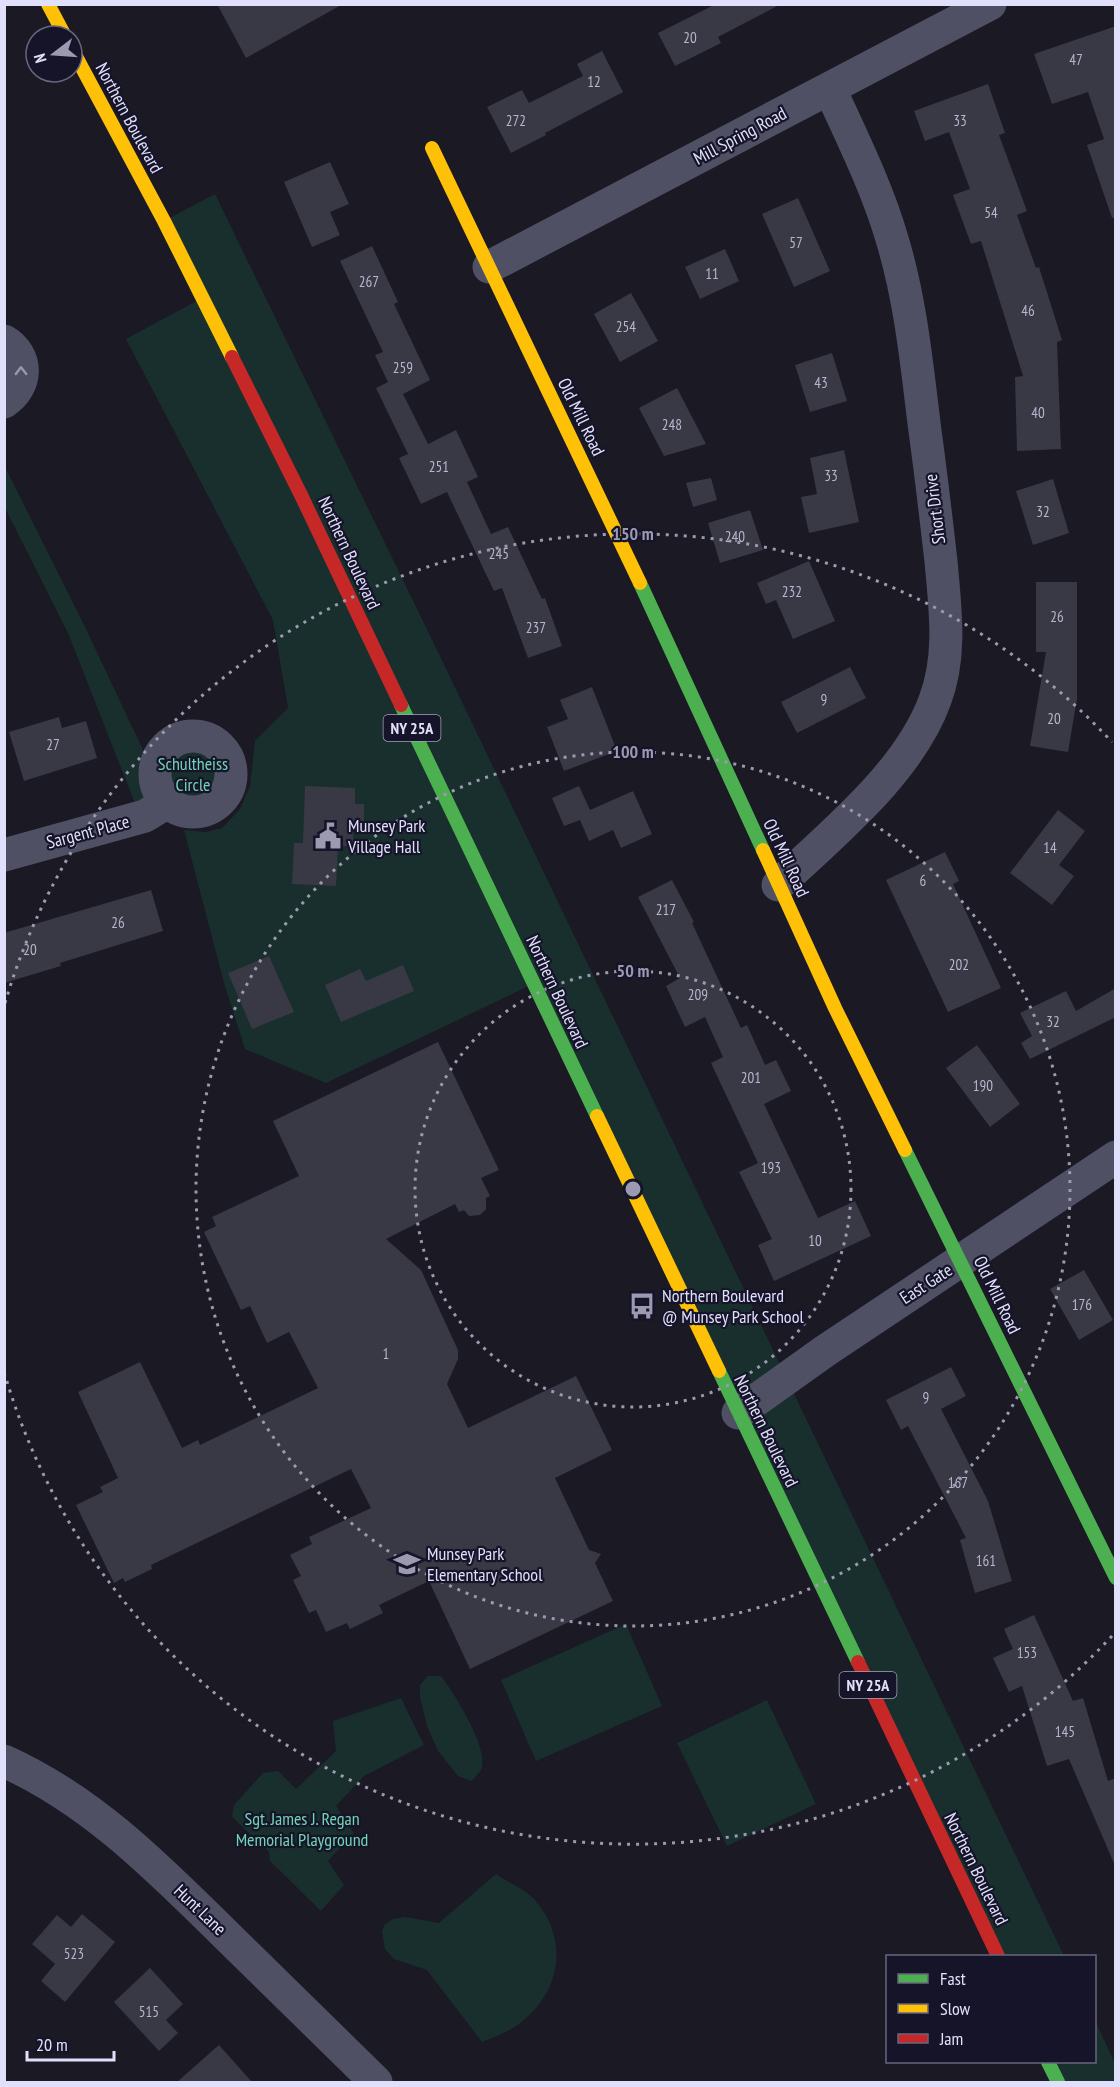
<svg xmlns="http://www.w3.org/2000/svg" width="1120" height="2087" font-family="'PT Sans Narrow',sans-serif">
	<rect width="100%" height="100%" fill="#1a1924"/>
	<!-- green -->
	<path fill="#182f2e" d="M215 194 438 652 1064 1956H997L533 984 326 1083 245 1049 224 983 184 830 206 832 222 828 240 809 250 786 255 741 288 708 273 620 126 339 202 298 164 221Z
		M4 465 85 627 154 773C157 766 158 758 162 752 167 745 174 741 181 739 223 722 251 785 211 807 204 812 193 814 184 811 180 810 176 807 171 807 161 808 150 813 140 816L68 633 5 508Z
		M626 1624 662 1706 536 1761 501 1680Z
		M428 1676H441C454 1693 490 1749 481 1770 479 1773 474 1778 472 1781L458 1776 438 1751 427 1726 420 1697V1685Z
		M401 1698 424 1745 364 1776 336 1806 354 1833 328 1861 344 1885 321 1911 270 1861 269 1852 232 1817 234 1805 263 1773 278 1771 296 1789 336 1751 333 1721Z
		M767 1700 816 1804 727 1846 677 1743Z
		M496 1874C507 1882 525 1889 534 1899 570 1939 561 1993 519 2024 508 2032 494 2037 482 2042L427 1970 394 1959 385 1949 382 1931 385 1924 393 1919 405 1917 439 1923Z
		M1095 2020 1115 2064V2082H1057L1047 2062H1094Z"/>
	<!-- building -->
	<path fill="#393845" d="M217 4H343L246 58Z
		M716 4H781L718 37 721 43 675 66 658 33Z
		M1116 26V217L1112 218 1087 145 1104 139 1088 92 1052 104 1034 54Z
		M602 51 623 92 545 133 546 135 511 153 487 107 522 90 529 103 583 76 577 64Z
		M988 84 1005 133 999 135 1027 211 1017 215 1036 268 1039 267 1062 340 1057 342 1061 449 1017 451 1015 377 1023 376 981 241 971 244 953 195 970 189 949 132 925 141 914 111Z
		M330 162 349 204 330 212 340 235 312 247 284 182Z
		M798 198 830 271 794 287 762 214Z
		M372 246 398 302 394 304 430 380 403 394 428 444 456 430 478 477 467 482 491 534 508 527 542 599 545 598 562 646 528 658 502 588 494 591 447 492 421 504 399 458 408 454 376 388 388 382 375 355 383 352 340 261Z
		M725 249 739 281 700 299 685 267Z
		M631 293 658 341 620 362 594 314Z
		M832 353 847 401 810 412 795 365Z
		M677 388 706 444 664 456 639 408Z
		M844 450 859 522 809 533 801 497 817 494 810 458Z
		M711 478 717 500 693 507 686 483Z
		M1053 479 1069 533 1033 545 1016 491Z
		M750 510 763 550 720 563 708 523Z
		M809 561 835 621 793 639 776 600 766 604 757 583Z
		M1036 582H1077V699L1068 752 1030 746 1046 652H1036Z
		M850 667 866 698 797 733 781 702Z
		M592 687 617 751 564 771 547 727 568 719 560 700Z
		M59 717 62 728 86 721 97 758 24 781 9 732Z
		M305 786 355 788V804H364V830H353V846H338L336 886 292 884 294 843H303Z
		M579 786 590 810 633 791 652 834 621 848 613 830 589 841 580 820 564 826 552 798Z
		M1058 810 1085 831 1059 865 1074 876 1052 905 1010 873Z
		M945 852 959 881 953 884 1001 988 948 1012 886 880Z
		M672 880 694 922 692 923 741 1028 747 1025 765 1065 776 1060 791 1091 764 1104 818 1218 855 1201 871 1236 774 1281 758 1245 772 1239 739 1172 758 1163 711 1063 723 1057 705 1017 685 1027 666 986 680 978 638 897Z
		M151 890 163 931 60 963 61 966 4 983V933Z
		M269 956 294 1012 252 1029 228 973Z
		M403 965 414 991 341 1022 325 985 360 969 366 981Z
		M1116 988V1017L1030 1059 1021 1043 1032 1036 1020 1013 1066 991 1076 1011Z
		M438 1042 499 1170 481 1178 490 1196 486 1198V1209L480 1215 469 1216 464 1210 459 1212 455 1204 386 1239 421 1270 458 1350V1359L447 1384 468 1428 576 1376 612 1450 555 1478 589 1550 601 1554 595 1563 613 1601 470 1669 429 1581 379 1605 383 1613 350 1629 347 1623 326 1632 316 1610 309 1613 293 1580 301 1576 290 1555 312 1544 309 1537 371 1508 351 1469 151 1565 152 1569 125 1582 123 1578 114 1583 76 1505 103 1492 100 1487 118 1478 78 1392 140 1362 182 1448 198 1440 200 1445 318 1388 289 1332 267 1343 250 1306 241 1310 204 1232 216 1226 212 1217 299 1176 273 1121Z
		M977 1045 1020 1104 990 1127 946 1068Z
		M1084 1270 1113 1320 1079 1340 1050 1289Z
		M951 1367 966 1396 941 1409 988 1501 1012 1581 975 1593 960 1540 966 1538 908 1426 901 1430 886 1400Z
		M1034 1615 1073 1701 1083 1698 1108 1781 1116 1778V1868L1069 1759 1047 1766 1022 1686 1009 1692 993 1658 1013 1649 1004 1629Z
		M82 1914 115 1942 65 2002 41 1981 55 1964 32 1944 57 1915 71 1927Z
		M150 1968 183 2004 166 2020 178 2033 159 2051 114 2002Z
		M219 2045 252 2082H177Z"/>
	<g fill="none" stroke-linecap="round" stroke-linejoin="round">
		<!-- street -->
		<path stroke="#4f5064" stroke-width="33" d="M489 267 990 4
			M4 341C29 356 28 386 4 402
			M155 774a38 38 0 1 1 76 0a38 38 0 1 1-76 0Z
			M4 855 145 816 158 808 164 799
			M778 885C833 833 909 772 935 700 952 655 945 608 941 561 936 518 931 474 925 431 917 367 911 301 892 239 877 187 852 138 830 89
			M738 1413 825 1351 1116 1157
			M4 1761C91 1800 157 1867 223 1932 274 1982 325 2032 376 2082"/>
		<!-- fast -->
		<path stroke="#4caf50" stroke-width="14" d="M640 583 763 850
			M401 705 597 1116
			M905 1150 1116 1578
			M719 1371 858 1662
			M1048 2062 1058 2082"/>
		<!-- slow -->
		<path stroke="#ffc107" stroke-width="14" d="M48 4 65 36
			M72 49 164 221 232 357
			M432 148 640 583
			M763 850 835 1008 905 1150
			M597 1116 719 1371"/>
		<!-- jam -->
		<path stroke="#c62828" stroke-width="14" d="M232 357 301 495 401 705
			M858 1662 998 1956"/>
	</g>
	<!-- one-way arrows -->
	<defs><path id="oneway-chevron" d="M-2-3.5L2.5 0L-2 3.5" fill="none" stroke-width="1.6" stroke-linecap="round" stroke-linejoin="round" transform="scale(1.5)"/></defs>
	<use stroke="#9898b0" href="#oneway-chevron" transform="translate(21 371) rotate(-91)"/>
	<!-- distance rings -->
	<g fill="none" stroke="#9b9ab0" stroke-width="3" stroke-dasharray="3 6">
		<circle cx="633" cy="1189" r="218"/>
		<circle cx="633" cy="1189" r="437"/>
		<path d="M1112 1636A655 655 0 0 1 5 1375M5 1003A655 655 0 0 1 1112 742"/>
	</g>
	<!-- icons -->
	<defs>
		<g id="civic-bare" transform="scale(2.07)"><path d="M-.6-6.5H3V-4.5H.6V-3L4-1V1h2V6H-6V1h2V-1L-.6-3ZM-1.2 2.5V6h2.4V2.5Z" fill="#9b9ab0" stroke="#161429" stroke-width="2.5" paint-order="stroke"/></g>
		<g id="bus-bare" transform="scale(2.07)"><path d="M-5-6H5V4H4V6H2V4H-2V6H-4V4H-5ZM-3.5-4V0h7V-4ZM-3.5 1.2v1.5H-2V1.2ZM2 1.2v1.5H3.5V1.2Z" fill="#9b9ab0" stroke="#161429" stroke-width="2.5" paint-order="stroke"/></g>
		<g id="school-bare" transform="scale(2.07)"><path d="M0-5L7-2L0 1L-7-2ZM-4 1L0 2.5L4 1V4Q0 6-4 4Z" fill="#9b9ab0" stroke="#161429" stroke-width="2.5" paint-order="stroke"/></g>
	</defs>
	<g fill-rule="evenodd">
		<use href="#civic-bare" x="328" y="836"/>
		<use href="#bus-bare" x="642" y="1306"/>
		<use href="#school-bare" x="407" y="1564"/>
	</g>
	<g text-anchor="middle" stroke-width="4.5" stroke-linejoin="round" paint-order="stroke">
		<!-- number labels -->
		<g font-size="15" fill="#b6b6ce">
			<text x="690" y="43">20</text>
			<text x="1076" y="65">47</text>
			<text x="594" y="87">12</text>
			<text x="516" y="126">272</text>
			<text x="960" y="126">33</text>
			<text x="991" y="218">54</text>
			<text x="796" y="248">57</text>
			<text x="712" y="279">11</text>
			<text x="369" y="287">267</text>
			<text x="1028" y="316">46</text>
			<text x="626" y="332">254</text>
			<text x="403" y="373">259</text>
			<text x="821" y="388">43</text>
			<text x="1038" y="418">40</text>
			<text x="672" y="430">248</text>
			<text x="439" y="472">251</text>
			<text x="831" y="481">33</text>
			<text x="1043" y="517">32</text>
			<text x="735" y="542">240</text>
			<text x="499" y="559">245</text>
			<text x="792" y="597">232</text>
			<text x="1057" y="622">26</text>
			<text x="536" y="633">237</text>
			<text x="824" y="705">9</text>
			<text x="1054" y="724">20</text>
			<text x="53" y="750">27</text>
			<text x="1050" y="853">14</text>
			<text x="923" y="886">6</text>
			<text x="666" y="915">217</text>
			<text x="118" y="928">26</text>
			<text x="30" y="955">20</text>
			<text x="959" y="970">202</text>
			<text x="698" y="1000">209</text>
			<text x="1053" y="1027">32</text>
			<text x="751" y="1083">201</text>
			<text x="983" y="1091">190</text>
			<text x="771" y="1173">193</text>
			<text x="815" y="1246">10</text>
			<text x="1082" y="1310">176</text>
			<text x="386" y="1359">1</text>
			<text x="926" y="1403">9</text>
			<text x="958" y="1488">167</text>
			<text x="986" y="1566">161</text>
			<text x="1027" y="1658">153</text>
			<text x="1065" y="1737">145</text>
			<text x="74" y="1959">523</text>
			<text x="149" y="2017">515</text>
		</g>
		<!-- shield labels -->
		<g fill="#161429" stroke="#a3a3bd" stroke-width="1.5">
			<rect x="383.5" y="715" width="57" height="26" rx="4.5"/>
			<rect x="839.5" y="1672" width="57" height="26" rx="4.5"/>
		</g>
		<g font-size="16" font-weight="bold" fill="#e0e0fc">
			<text x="412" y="734">NY 25A</text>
			<text x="868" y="1691">NY 25A</text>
		</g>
		<!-- street labels -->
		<g font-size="18" fill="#e0e0fc" stroke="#161429">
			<text transform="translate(129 118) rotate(62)" y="6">Northern Boulevard</text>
			<text transform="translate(740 136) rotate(-28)" y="6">Mill Spring Road</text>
			<text transform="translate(581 417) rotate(64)" y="6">Old Mill Road</text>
			<text transform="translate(935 509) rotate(-97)" y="6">Short Drive</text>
			<text transform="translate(349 553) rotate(65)" y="6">Northern Boulevard</text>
			<text transform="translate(88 832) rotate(-15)" y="6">Sargent Place</text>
			<text transform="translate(786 858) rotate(65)" y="6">Old Mill Road</text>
			<text transform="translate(557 992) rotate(65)" y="6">Northern Boulevard</text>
			<text transform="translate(926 1284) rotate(-33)" y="6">East Gate</text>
			<text transform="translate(997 1295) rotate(64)" y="6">Old Mill Road</text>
			<text transform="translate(766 1431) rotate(64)" y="6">Northern Boulevard</text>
			<text transform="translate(976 1869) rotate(64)" y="6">Northern Boulevard</text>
			<text transform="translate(200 1910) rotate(44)" y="6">Hunt Lane</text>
		</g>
		<!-- park labels -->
		<g font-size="18" fill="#72d5b3" stroke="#161429">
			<text x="193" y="770">Schultheiss<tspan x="193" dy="21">Circle</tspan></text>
			<text x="302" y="1825">Sgt. James J. Regan<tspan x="302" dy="21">Memorial Playground</tspan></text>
		</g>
		<!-- poi labels -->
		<g font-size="18" fill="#e0e0fc" stroke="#161429" text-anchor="start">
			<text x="348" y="832">Munsey Park<tspan x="348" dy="21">Village Hall</tspan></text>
			<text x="662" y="1302">Northern Boulevard<tspan x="662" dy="21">@ Munsey Park School</tspan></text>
			<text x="427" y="1560">Munsey Park<tspan x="427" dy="21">Elementary School</tspan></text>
		</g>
	</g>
	<circle cx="633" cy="1189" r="9" fill="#9b9ab0" stroke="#161429" stroke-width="3"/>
	<g font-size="18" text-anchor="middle" font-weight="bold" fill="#9b9ab0" stroke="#161429" stroke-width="4.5" stroke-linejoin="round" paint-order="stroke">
		<text x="633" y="540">150 m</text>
		<text x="633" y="758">100 m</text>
		<text x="633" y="977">50 m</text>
	</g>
	<!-- border -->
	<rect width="1120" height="2087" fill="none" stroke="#e0e0fc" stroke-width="12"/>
	<!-- legend -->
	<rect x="886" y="1955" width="210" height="108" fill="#161429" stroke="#67667d" stroke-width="1.5"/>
	<rect x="898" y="1974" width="30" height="9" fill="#4caf50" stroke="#67667d" stroke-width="1.5"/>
	<text x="940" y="1985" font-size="18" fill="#e0e0fc">Fast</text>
	<rect x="898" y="2004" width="30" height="9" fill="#ffc107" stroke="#67667d" stroke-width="1.5"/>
	<text x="940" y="2015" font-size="18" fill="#e0e0fc">Slow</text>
	<rect x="898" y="2034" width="30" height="9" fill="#c62828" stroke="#67667d" stroke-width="1.5"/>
	<text x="940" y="2045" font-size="18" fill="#e0e0fc">Jam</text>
	<!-- north arrow -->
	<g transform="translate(54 54) rotate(253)"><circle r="28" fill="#161429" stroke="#67667d" stroke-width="1.5"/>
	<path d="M0-4.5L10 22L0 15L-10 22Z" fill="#9b9ab0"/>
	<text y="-9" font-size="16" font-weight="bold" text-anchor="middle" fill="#e0e0fc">N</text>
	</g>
	<!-- scale -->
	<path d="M27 2051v9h87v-9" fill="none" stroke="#e0e0fc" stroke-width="3"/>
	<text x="36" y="2051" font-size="18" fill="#e0e0fc" stroke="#161429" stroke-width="4.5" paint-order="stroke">20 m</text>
</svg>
